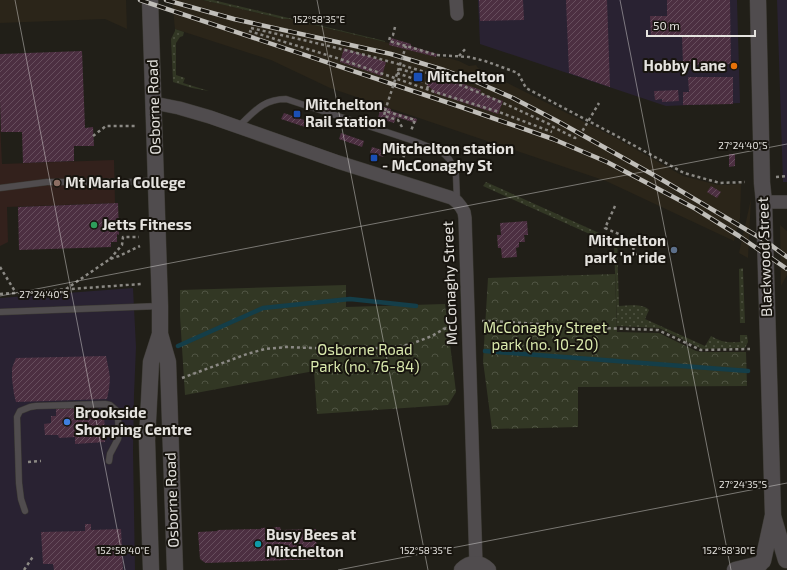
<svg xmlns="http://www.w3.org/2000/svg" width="787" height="570" font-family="'Exo 2',sans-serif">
	<defs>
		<pattern id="grass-dots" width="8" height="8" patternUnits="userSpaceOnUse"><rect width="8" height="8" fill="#323724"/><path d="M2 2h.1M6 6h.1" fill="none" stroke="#505443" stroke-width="1.8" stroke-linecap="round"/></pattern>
		<pattern id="park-crowns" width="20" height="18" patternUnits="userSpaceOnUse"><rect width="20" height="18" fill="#323724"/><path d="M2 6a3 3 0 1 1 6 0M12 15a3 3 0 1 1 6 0" fill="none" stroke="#505443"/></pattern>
		<pattern id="building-hatch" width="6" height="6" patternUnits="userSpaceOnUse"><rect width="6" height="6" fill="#4c2f41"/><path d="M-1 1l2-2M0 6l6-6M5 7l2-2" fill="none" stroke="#664d5c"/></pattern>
	</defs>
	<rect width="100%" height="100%" fill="#211f18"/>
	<!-- commercial -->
	<path fill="#292232" d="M478 0H737L740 103 666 106 480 44Z
		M777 0H787V182H783Z
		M133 288 136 347 134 395 133 450 135 570H0V298Z"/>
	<!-- built -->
	<path fill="#2b2519" d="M0 0H126L127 29 105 19 0 23Z
		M172 0H203L283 19H289L385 42 436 57 448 58 459 61 469 66 476 65 478 68 614 137 683 176 718 185 741 184 740 218 734 241 606 181 330 88 271 60 175 29Z
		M751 199 748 258 739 253Z
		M780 225 787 231V275L781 286Z"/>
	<!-- education -->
	<path fill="#33211c" d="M0 122 2 164 114 160 115 203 7 207 8 242 0 246Z"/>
	<!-- grass -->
	<path fill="url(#grass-dots)" d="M203 0H213L385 41V42L289 19H283Z
		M175 29 184 32 183 36 180 37 176 43V75L185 78 183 83 209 91 192 88 173 82 171 39 175 31Z
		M486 182 617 241 619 306C629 306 642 303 649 310L645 319 705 346 711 336C721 342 728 343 740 342V335H747L748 342 745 348 702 349 659 328 617 326 614 245 483 186Z
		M743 268V271L745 323H740L739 269Z"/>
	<!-- park -->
	<path fill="url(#park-crowns)" d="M615 274 617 332 659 333 696 351 701 352H746L747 386 578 387V427L492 429 483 361 488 278Z
		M346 285V307L445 304 456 392 448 405 317 414 314 371 185 395 180 316V290Z"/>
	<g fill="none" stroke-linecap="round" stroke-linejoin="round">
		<!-- stream -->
		<path stroke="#143e49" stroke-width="4.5" d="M178 346 263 308 350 299 416 306
			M485 351 748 371"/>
	</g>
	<!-- building -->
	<path fill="url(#building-hatch)" d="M479 0H523L524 20 480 21Z
		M566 0H607L610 87 569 73Z
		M667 0H730L731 64 683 65 682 36 651 37 650 16H667Z
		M391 38 411 44V46L437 54 436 57 389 45Z
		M344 48 386 62 382 76 340 62Z
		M82 51 85 128 93 127 94 146H74V161L23 163 22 132H1L0 100V54Z
		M437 75 481 90 480 93 503 101 498 114 431 92 432 89 427 86 428 82 429 80 435 81Z
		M688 77H733V104L683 105V92H689Z
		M678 90 679 101 662 102V99L655 100 654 91Z
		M381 106 391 109V111L417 119 416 123 396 117 394 123 378 118Z
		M284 113 307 121 305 127 281 119Z
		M341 133 364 141 362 147 339 139Z
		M372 147 385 151 383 157 370 153Z
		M729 154H735V166L729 167Z
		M711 186 721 192 717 198 707 192Z
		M118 203 119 235 117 234V242H111V247L19 250 18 207Z
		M527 221 528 235H524L525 242H519V247L516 248 517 257 502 258 501 248H498L497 235H501L500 223Z
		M106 356 109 371 110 378 109 389 107 399 16 402 14 394 12 379V368L16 358Z
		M94 406V410H104L105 442 75 444V437L59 438 58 435H45L44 424 51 423V416H56V407Z
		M85 524H91V530L121 529 123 570H54L53 564H43L41 532 85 531Z
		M280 527 281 530 316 529 317 559 206 563 204 562 200 559 198 532 218 531 217 530 261 529V528Z"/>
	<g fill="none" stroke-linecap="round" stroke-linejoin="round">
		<!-- service casing -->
		<g stroke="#3c3a34" stroke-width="7">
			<path id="service" d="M238 127C254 112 263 99 286 99L414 141 437 150 444 154 449 159 455 170 456 175 457 200
				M0 188 47 182H138L154 180
				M0 312 160 306
				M25 511 21 499 19 483 17 417 20 411 30 407 36 406 105 404 110 405 116 410 118 419 119 434 118 439 110 454 109 461"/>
		</g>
		<!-- minor casing -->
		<g stroke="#3c3a34" stroke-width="14">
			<path id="minor" d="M456 0 457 14
				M154 103 179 108 210 117 338 162 452 198 457 202 461 207 464 212 465 218 476 564
				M764 202H787"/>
		</g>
		<!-- tertiary casing -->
		<g stroke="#3c3a34" stroke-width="17">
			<path id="tertiary" d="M150 0 160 306V334L168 362 175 570
				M758 0 762 183 764 202 773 515 763 561
				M773 516 786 560
				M151 570 147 440 151 362 160 334
				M462 570C470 562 480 562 488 570
				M735 570 760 564"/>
		</g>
		<!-- path -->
		<path stroke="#8b8984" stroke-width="2.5" stroke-dasharray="3 3" stroke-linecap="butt" d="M395 27 393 35 390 37 389 41 437 55 469 57 485 61 518 73 526 88 615 135 684 173 720 183 745 182
			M251 28C311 42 372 55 431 74 471 88 510 106 549 124L553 127 575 138 583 130 599 103
			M249 31 340 59 432 91 499 112 552 132
			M459 56 467 47
			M399 69 419 74
			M397 73 429 84
			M427 89 432 75
			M402 127 398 120 384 116 385 111 415 120 411 131
			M93 136 106 126H136
			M402 163 406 148
			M776 177 787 176
			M615 206 605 228 630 239 636 256
			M110 259 122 245 123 237H139
			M0 267 16 293
			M66 289 110 259 119 256 140 246
			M0 294 141 284
			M482 321H492L601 328 658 330 701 350 750 349
			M182 378 247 354 265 349 286 347 339 349H361L395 347 411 344 432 336 444 329 455 325
			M28 462 41 461
			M24 570 34 555"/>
		<!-- service -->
		<use href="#service" stroke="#504c4e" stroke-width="6"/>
		<!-- minor -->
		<use href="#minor" stroke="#504c4e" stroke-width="13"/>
		<!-- tertiary -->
		<use href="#tertiary" stroke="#504c4e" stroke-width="16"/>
		<!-- rail casing -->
		<g stroke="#c0beb9" stroke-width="4.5">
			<path id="rail" d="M140 0 461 107 553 139 607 162 649 184 696 209 739 236 787 269
				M166 0 234 19 391 54 444 70 479 83 513 98 559 122 659 178 764 240 787 257"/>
		</g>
		<!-- rail -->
		<use href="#rail" stroke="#18150f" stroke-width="3" stroke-dasharray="9" stroke-linecap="butt"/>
		<!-- path-bridge -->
		<path stroke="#8b8984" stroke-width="2.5" stroke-dasharray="3 3" stroke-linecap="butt" d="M385 111 406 46"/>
	</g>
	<!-- ticks -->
	<path fill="none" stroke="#e5e3df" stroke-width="1" stroke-opacity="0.45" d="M15 0 125 570M317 0 428 570M620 0 731 570M0 296 787 144M338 570 787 483"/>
	<!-- markers -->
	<circle fill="#e8710a" stroke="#18150f" stroke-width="1.5" cx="734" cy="66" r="4"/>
	<g fill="#1a4fb4" stroke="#18150f" stroke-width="1.5">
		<rect x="413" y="72" width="10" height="10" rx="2"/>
		<rect x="293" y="110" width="8" height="8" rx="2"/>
		<rect x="370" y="154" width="8" height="8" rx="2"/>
	</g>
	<circle fill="#8d6e63" stroke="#18150f" stroke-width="1.5" cx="57" cy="183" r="4"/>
	<circle fill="#2e9e5b" stroke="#18150f" stroke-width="1.5" cx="94" cy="225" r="4"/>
	<circle fill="#5c6f8a" stroke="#18150f" stroke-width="1.5" cx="674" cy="250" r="4"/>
	<circle fill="#3f7fe0" stroke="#18150f" stroke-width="1.5" cx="67" cy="422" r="4"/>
	<circle fill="#0f9aa8" stroke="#18150f" stroke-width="1.5" cx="258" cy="544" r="4"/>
	<g text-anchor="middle" stroke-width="4" stroke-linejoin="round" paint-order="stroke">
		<!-- poi labels -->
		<g font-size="15" font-weight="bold" fill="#e5e3df" stroke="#18150f" text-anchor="start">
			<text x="726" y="71" text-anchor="end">Hobby Lane</text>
			<text x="427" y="82">Mitchelton</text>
			<text x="305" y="110">Mitchelton<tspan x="305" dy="17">Rail station</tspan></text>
			<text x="382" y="154">Mitchelton station<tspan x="382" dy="17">- McConaghy St</tspan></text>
			<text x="65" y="188">Mt Maria College</text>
			<text x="102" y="230">Jetts Fitness</text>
			<text x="666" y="246" text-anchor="end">Mitchelton<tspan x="666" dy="17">park 'n' ride</tspan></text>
			<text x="75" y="418">Brookside<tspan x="75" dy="17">Shopping Centre</tspan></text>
			<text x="266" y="540">Busy Bees at<tspan x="266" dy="17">Mitchelton</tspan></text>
		</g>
		<!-- street labels -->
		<g font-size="15" fill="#e5e3df" stroke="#18150f">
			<text transform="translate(154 107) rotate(-92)" y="5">Osborne Road</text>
			<text transform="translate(765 257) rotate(-92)" y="5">Blackwood Street</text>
			<text transform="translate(450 283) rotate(-92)" y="5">McConaghy Street</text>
			<text transform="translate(172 500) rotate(-92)" y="5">Osborne Road</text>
		</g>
		<!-- park labels -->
		<g font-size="15" fill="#dae9ad" stroke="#18150f">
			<text x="545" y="333">McConaghy Street<tspan x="545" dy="17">park (no. 10-20)</tspan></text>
			<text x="365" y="355">Osborne Road<tspan x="365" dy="17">Park (no. 76-84)</tspan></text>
		</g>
	</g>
	<g font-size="10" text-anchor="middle" fill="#e5e3df" stroke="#18150f" stroke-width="4" stroke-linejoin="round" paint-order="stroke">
		<text x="319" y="23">152°58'35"E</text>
		<text x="743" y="149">27°24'40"S</text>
		<text x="44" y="298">27°24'40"S</text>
		<text x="743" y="488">27°24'35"S</text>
		<text x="123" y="554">152°58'40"E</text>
		<text x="426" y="554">152°58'35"E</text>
		<text x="729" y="554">152°58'30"E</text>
	</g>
	<!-- scale -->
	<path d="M647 30v6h108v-6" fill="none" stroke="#e5e3df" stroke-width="2"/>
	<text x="653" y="30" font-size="12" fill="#e5e3df" stroke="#18150f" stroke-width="3" paint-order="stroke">50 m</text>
</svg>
